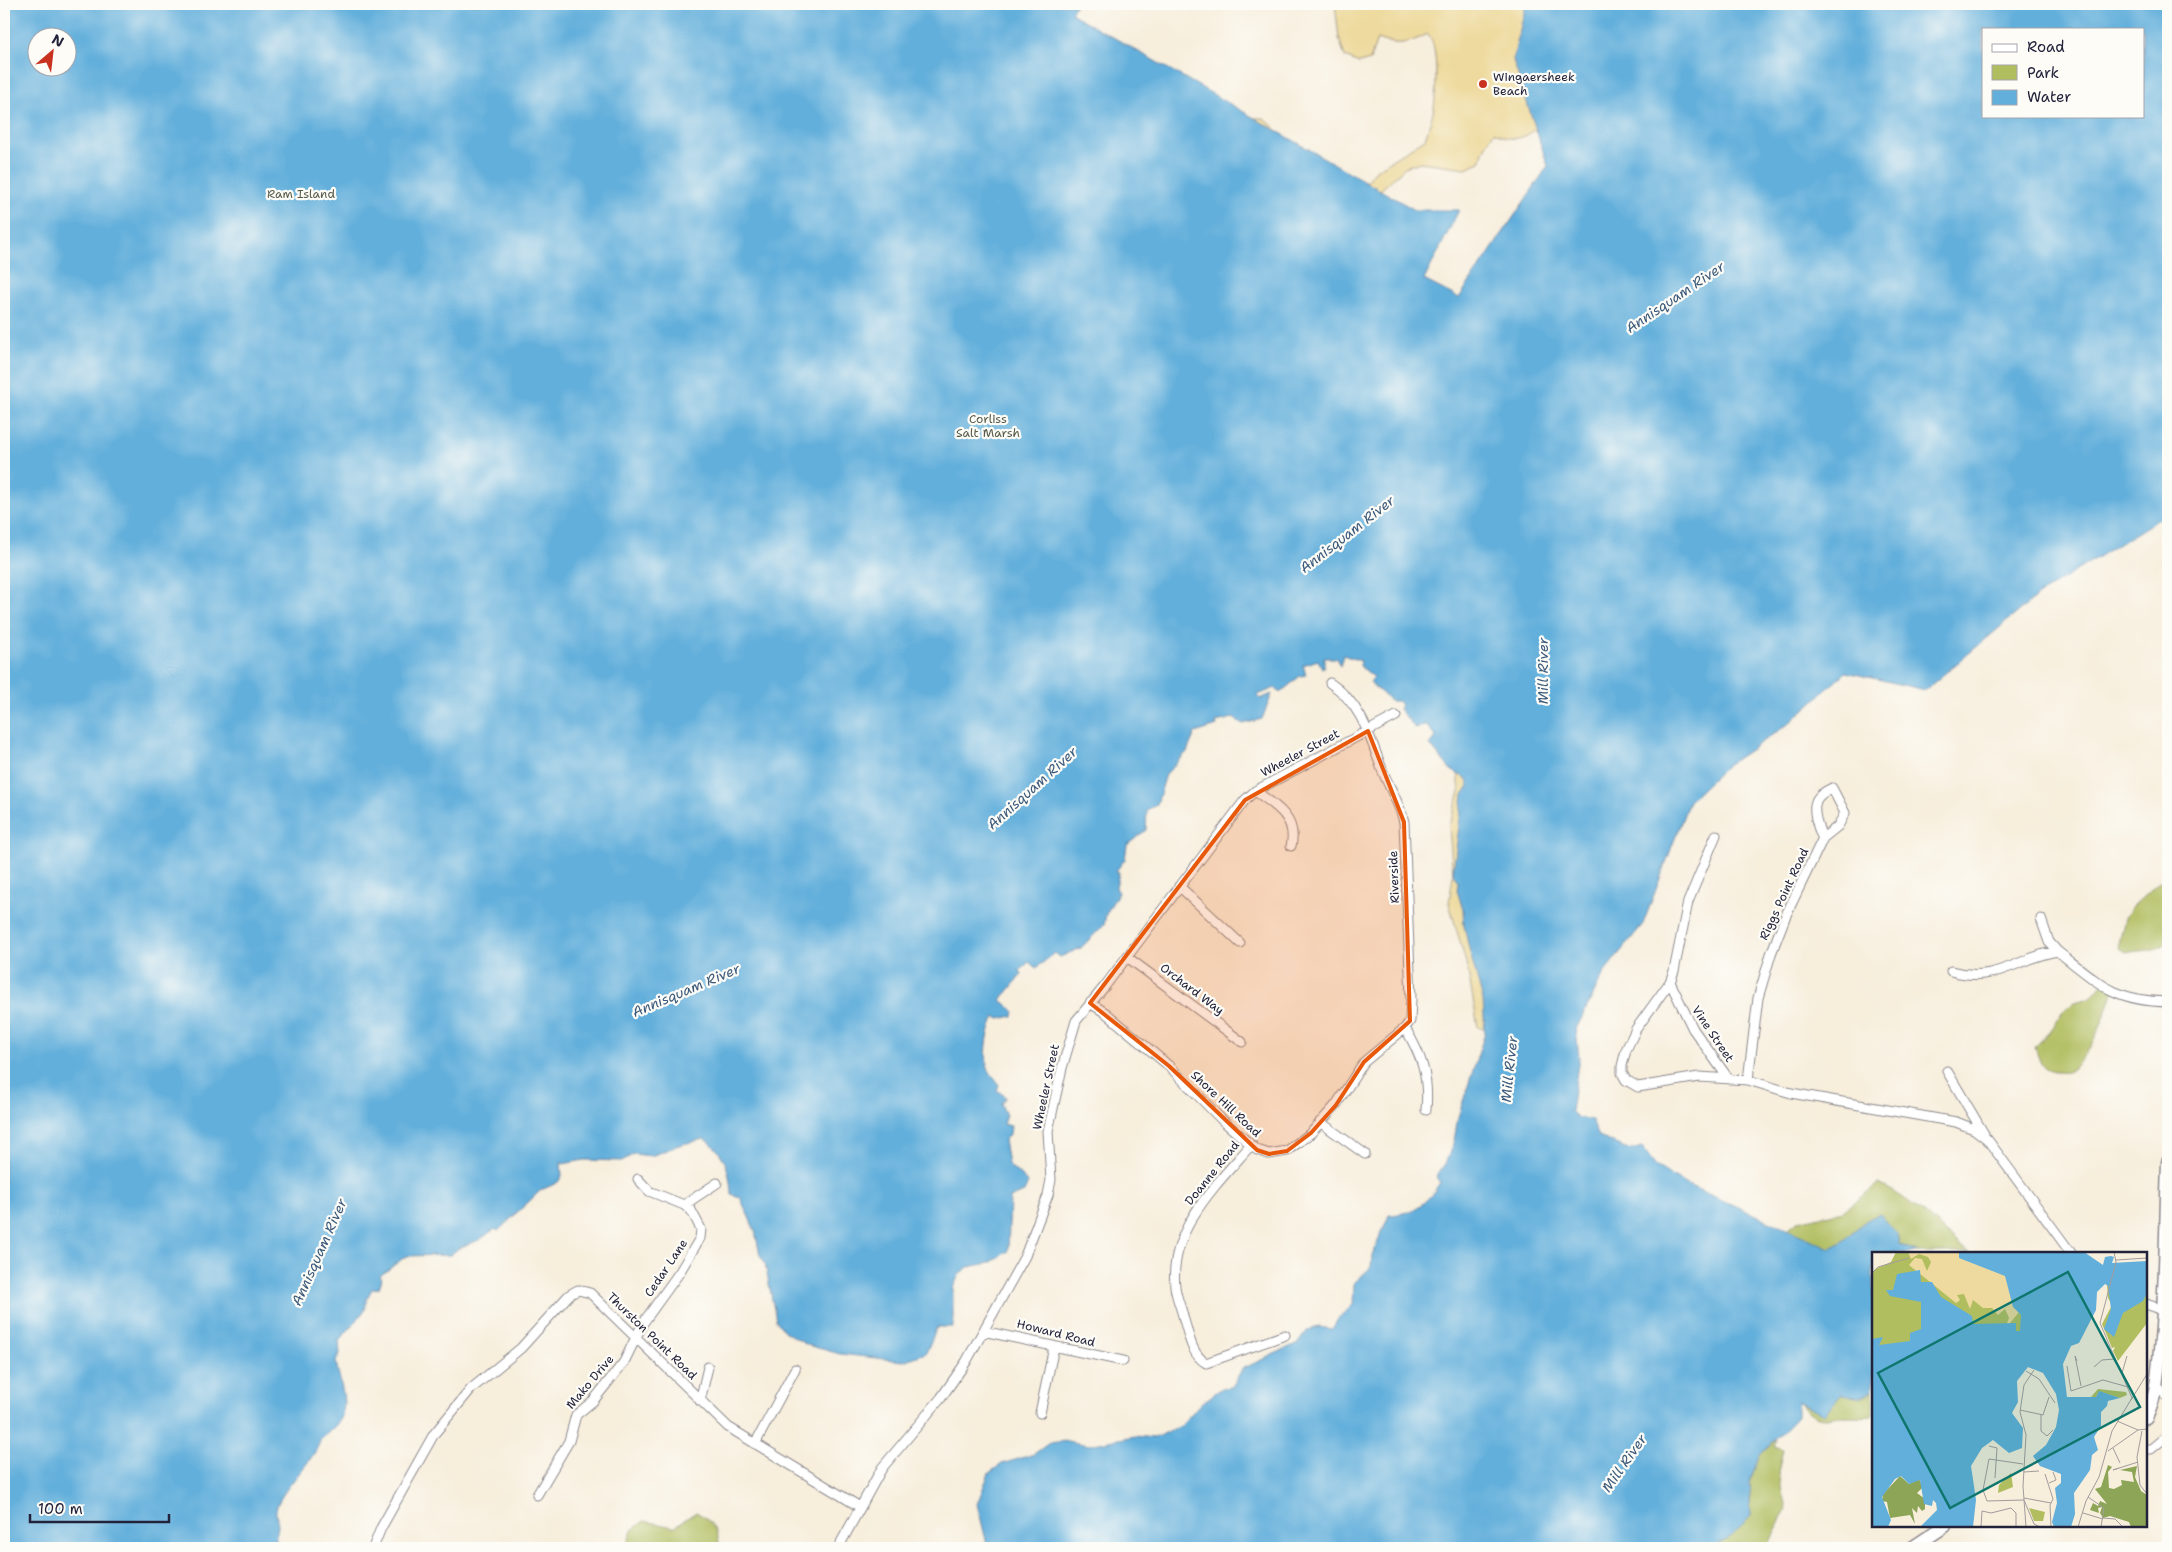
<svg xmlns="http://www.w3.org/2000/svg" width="2172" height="1552" font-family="'Shantell Sans',sans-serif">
	<rect width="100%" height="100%" fill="#fdfcf7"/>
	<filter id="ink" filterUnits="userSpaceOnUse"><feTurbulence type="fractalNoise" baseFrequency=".02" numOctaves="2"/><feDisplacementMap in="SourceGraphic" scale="10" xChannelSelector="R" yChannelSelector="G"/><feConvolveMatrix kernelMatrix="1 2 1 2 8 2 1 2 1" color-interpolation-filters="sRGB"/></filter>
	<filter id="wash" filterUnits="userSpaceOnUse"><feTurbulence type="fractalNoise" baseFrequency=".0096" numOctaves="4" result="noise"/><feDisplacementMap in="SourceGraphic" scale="20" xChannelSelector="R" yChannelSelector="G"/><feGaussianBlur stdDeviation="1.12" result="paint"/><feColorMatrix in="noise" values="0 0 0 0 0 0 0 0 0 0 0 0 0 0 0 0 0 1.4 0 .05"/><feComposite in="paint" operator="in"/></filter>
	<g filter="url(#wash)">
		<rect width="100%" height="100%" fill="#f7eedc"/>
		<!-- green -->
		<path fill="#b1be60" stroke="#6a704e" d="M2168 879V941C2161 952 2138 950 2126 953L2118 948 2125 918 2131 908 2159 882Z
			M2109 981 2114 989C2108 1010 2089 1064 2066 1072 2063 1073 2058 1072 2055 1072 2040 1071 2039 1058 2035 1047L2054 1027 2062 1012 2075 1002 2089 998 2100 986Z
			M1879 1184C1916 1201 1938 1228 1969 1253H1918L1899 1244 1897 1234 1883 1219 1854 1231 1844 1243 1825 1250 1785 1231 1798 1221 1843 1211Z
			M1807 1381 1861 1398 1873 1391V1416C1862 1417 1853 1416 1841 1416 1836 1415 1831 1418 1825 1418 1812 1418 1800 1406 1796 1394Z
			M1777 1439 1774 1446 1783 1449 1778 1473 1786 1510 1767 1548H1706L1751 1516 1749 1483 1759 1456Z
			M696 1512C710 1519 720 1532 719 1548H626L632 1530 644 1521 674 1527Z"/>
		<!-- sand -->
		<path fill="#eeda9e" stroke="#887e6c" d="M1335 4H1755L1777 49 1779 65 1743 100 1698 158 1574 241 1537 280 1509 265 1503 251 1507 238 1536 227 1552 204 1551 189 1545 174 1549 162 1559 149 1555 137 1539 127C1522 140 1513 142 1494 132L1484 149 1480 162 1466 168 1420 162 1405 167 1370 200 1351 209C1325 195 1256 145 1250 118H1264L1342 192 1362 188 1376 170 1425 139C1428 129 1432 118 1434 108 1436 93 1439 45 1428 34 1407 44 1399 46 1377 39L1370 60 1359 63 1345 57 1339 38Z
			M1470 767 1485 979 1491 1032 1478 1027 1467 966 1449 903 1453 875 1449 826 1460 792 1458 772Z"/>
		<!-- water -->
		<path fill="#62afdb" stroke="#42688b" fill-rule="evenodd" d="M4 4H1076L1071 13 1415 210H1459L1424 280 1459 298 1548 166 1513 60 1526 4H2168V513L2041 593 1925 690 1846 672 1787 725 1727 765 1689 801 1643 924 1605 971 1576 1029 1579 1058 1571 1111 1577 1117 1592 1120 1599 1137 1631 1150 1642 1147 1656 1166 1681 1182 1830 1248C1854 1239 1855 1222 1880 1214L1897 1234 1899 1244 1918 1253H1873V1391L1861 1398 1841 1395 1824 1414 1797 1401V1417L1759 1456 1749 1483 1751 1516 1732 1536 1709 1548H988L977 1504 989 1473 1002 1464 1034 1454 1049 1443 1066 1441 1089 1445 1135 1436 1154 1438 1181 1426 1198 1406 1222 1388 1232 1387 1242 1369 1298 1343 1308 1330 1319 1327 1332 1329 1338 1319 1353 1305 1354 1283 1371 1267 1372 1256 1389 1215C1413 1214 1428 1203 1440 1182L1436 1177 1446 1162 1454 1141 1458 1117 1485 1033 1483 1000 1470 953 1464 926 1463 910 1457 890 1458 882 1453 873 1463 794 1469 787 1467 779 1451 770 1430 745 1436 737 1426 724 1416 729 1399 709 1401 705 1398 701H1391L1370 683 1374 677 1360 666 1361 661 1343 655 1340 666 1336 658H1324V667L1322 668 1318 660 1303 665 1306 675 1300 676 1280 693 1275 688 1258 695 1260 699 1272 694 1262 719 1243 724 1233 718 1216 722 1217 726 1195 733 1187 752 1166 774 1157 804 1147 810 1146 830 1127 845 1125 859 1116 871 1119 872 1116 887 1118 893 1106 914 1104 925 1081 948 1060 957 1055 953 1036 968 1029 962 1020 970 1022 974 1001 1000 1014 1011 1013 1016 1000 1019 995 1017C988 1029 985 1050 987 1064 988 1071 995 1079 999 1085L997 1090 1006 1097 1001 1104 1006 1115 1003 1124 1011 1126 1010 1134 1004 1140 1008 1164 1028 1183 1024 1192 1010 1198 1008 1251 990 1263 968 1267 959 1275 953 1288V1327H937L926 1353 903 1361 840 1354 807 1345 784 1331 776 1320 765 1263 760 1255 755 1231 740 1197 731 1194C730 1172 725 1151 704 1139L679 1145 651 1156 634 1154 622 1161 584 1160 563 1164 561 1161 562 1177 557 1183 541 1190 498 1231 495 1229 479 1240 459 1248 450 1255 406 1256 380 1276 382 1279 379 1288 372 1289 367 1298 365 1310 339 1341 340 1354 336 1361C342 1396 356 1414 321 1438 315 1461 287 1482 277 1506 274 1512 278 1519 278 1526 278 1533 273 1540 273 1548H4ZM1983 29H2143V116H1983ZM38 38H68V68H38Z"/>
	</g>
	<g filter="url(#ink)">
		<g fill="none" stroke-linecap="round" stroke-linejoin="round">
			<!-- minor casing -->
			<g stroke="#8c888c" stroke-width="11">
				<path id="minor" d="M1255 791C1275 805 1298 818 1291 846
					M1716 835 1688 902 1674 971 1670 982 1636 1029 1626 1050 1622 1066V1073L1626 1080 1638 1087 1699 1077 1748 1080 1791 1093 1956 1122 1974 1129 1987 1139 2071 1253
					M1179 886 1240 943
					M2041 919 2049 942 2057 951
					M1127 957 1242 1042
					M1951 971C1996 984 2016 958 2057 951 2099 983 2113 1001 2168 1002
					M1670 982 1693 1029 1728 1078
					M1090 1003 1106 1013 1169 1066 1221 1119 1257 1150 1269 1154 1287 1151 1311 1133 1336 1105 1364 1062 1405 1028 1410 1021 1411 999 1404 822C1400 804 1390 789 1383 772 1370 738 1362 704 1330 683
					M1405 1028C1422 1056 1429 1077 1426 1110
					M1947 1071 1984 1134
					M1748 1080 1758 998 1771 954 1786 915 1823 838 1838 826 1845 813 1832 788C1817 795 1812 801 1816 819 1818 826 1819 832 1823 838
					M1320 1122 1365 1154
					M1251 1145C1217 1184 1169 1229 1175 1286 1176 1298 1182 1309 1184 1320 1189 1335 1191 1354 1206 1363L1285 1335
					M684 1205 717 1183
					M2146 1304 2163 1310
					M983 1331 1123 1361
					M2157 1386 2168 1397
					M700 1401 708 1367
					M1040 1413 1054 1347
					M755 1444 795 1369
					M2146 1449H2151L2168 1435
					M537 1495 569 1441 576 1415 593 1401 624 1362 643 1323 679 1273 700 1238 701 1229 691 1210 684 1205 649 1191 638 1179
					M373 1548 381 1528 434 1434 471 1389 521 1348 569 1295 578 1290 590 1293 728 1427 860 1507
					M838 1548 882 1468 941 1398 966 1362 1025 1256 1048 1195 1051 1180 1048 1131 1062 1068 1076 1021 1105 986 1245 800 1255 791 1396 716"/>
			</g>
			<!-- secondary casing -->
			<g stroke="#8c888c" stroke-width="15">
				<path id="secondary" d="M2146 1418C2158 1393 2158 1367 2161 1340 2166 1281 2166 1221 2168 1162
					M1912 1548 1945 1526"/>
			</g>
			<!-- minor -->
			<use href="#minor" stroke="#fff" stroke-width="9"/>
			<!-- secondary -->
			<use href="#secondary" stroke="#fff" stroke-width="12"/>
		</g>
	</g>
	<!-- marked area -->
	<path fill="#e8590c" fill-opacity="0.2" stroke="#e8590c" stroke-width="4" stroke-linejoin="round" d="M1368 731 1404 822 1410 1021 1364 1062 1336 1105 1311 1133 1287 1151 1269 1154 1257 1150 1169 1066 1090 1003 1245 800Z"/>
	<!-- markers -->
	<circle fill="#c8321e" stroke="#fdfcf7" stroke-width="2" cx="1483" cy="84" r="5"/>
	<g text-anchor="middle" stroke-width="4.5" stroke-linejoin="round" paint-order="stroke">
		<!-- poi labels -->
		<g font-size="12" fill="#22223b" stroke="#fdfcf7" text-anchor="start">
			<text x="1493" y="81">Wingaersheek<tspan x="1493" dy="14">Beach</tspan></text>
		</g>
		<!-- park labels -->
		<g font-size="12" fill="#545948" stroke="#fdfcf7">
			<text x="301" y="198">Ram Island</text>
			<text x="988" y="423">Corliss<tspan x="988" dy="14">Salt Marsh</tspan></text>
		</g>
		<!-- street labels -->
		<g font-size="12" fill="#22223b" stroke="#fdfcf7">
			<text transform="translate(1300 753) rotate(-28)" y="4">Wheeler Street</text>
			<text transform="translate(1394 877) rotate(-92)" y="4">Riverside</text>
			<text transform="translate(1784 894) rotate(-65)" y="4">Riggs Point Road</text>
			<text transform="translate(1192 989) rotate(37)" y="4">Orchard Way</text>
			<text transform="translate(1713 1034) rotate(56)" y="4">Vine Street</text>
			<text transform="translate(1046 1087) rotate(-78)" y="4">Wheeler Street</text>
			<text transform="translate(1226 1104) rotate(43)" y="4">Shore Hill Road</text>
			<text transform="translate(1212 1173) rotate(-51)" y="4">Doanne Road</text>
			<text transform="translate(666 1268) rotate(-56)" y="4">Cedar Lane</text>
			<text transform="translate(1056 1333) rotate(14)" y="4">Howard Road</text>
			<text transform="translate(652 1336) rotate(44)" y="4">Thurston Point Road</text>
			<text transform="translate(590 1382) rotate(-50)" y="4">Mako Drive</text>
		</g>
		<!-- water labels -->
		<g font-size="14" font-style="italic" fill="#3c5a7b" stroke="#fdfcf7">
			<text transform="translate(1675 297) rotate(-34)" y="5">Annisquam River</text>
			<text transform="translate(1347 534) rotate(-38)" y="5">Annisquam River</text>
			<text transform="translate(1543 671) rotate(-90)" y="5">Mill River</text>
			<text transform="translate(1032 788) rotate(-42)" y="5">Annisquam River</text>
			<text transform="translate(686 990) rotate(-23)" y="5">Annisquam River</text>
			<text transform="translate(1509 1069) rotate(-84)" y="5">Mill River</text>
			<text transform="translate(319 1252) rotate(-66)" y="5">Annisquam River</text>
			<text transform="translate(1624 1463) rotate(-55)" y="5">Mill River</text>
		</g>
	</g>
	<!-- overview -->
	<g transform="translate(1872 1252)">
		<rect width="275" height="275" fill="#f7eedc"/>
		<path d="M24 0H113L149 58 152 77 0 180V23L3 17 19 10ZM275 19V71L246 109 241 99 243 95 240 96 230 72 240 53 236 46 235 33ZM226 137 254 140 255 143 248 146 227 140 224 145H219ZM139 221 141 235 126 241 127 233ZM157 256 173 260 171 269H162Z" fill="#b1be60"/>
		<path d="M236 213 240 215 236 220 237 236 242 237 250 233 249 228 262 230 260 220 248 218 265 214 263 225 269 239 275 243V275H259L257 270 238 264 231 266 228 261 230 255 226 256 227 261 218 258 221 251 226 254 228 249 235 252 223 237 229 235ZM28 224 37 232 47 227 51 235 45 241 53 247V257L50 259 46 254 45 261 40 256 43 272 38 263 18 266 15 250 10 249 11 242Z" fill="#8ca556"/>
		<path d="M36 0H120L165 44 154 74 149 73 151 66 147 60 134 76 122 73 134 74 137 66 133 57 126 63 120 56H111L101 48 98 57 92 42 85 43 88 48 84 51 37 13 43 6 50 7 55 19 59 10 56 5 47 2 39 7Z" fill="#eeda9e"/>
		<path d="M87 0H212L231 13 233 5 239 4 242 5 240 11 275 9V41L271 49 251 61 242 85 232 77 239 57 236 34 233 32 225 40 224 58 207 91 199 94 191 112 195 145H224L227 139 248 146 236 149 235 154 229 160V174L222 185 226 198 220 203 218 218 202 241 203 262 199 275H182L180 270 185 251 183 236 189 231V222L168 214 161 204 174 193 184 175 187 158 184 142 171 121 156 115 145 129 146 150 140 161 151 176 150 196 137 201 121 188 110 196 99 214 104 248 101 275H48L65 258 64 251 61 248 60 254 52 252 48 228 37 232 29 224 23 227 10 245 19 268 16 275H0V87L11 85 7 93 38 89V81L49 77V50L18 44 14 38H21L25 22 48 18 49 30H60L69 45 100 64 101 72 144 71V79H148L149 63 141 55 133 24 87 6Z" fill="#62afdb"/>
		<path fill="none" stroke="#a29c9c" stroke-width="1" d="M244 8 275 6M0 21 6 15 37 6M205 109 203 104 209 134M195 114 199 139 231 128 256 135M222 115 230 108 243 107M154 119 167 127 183 151M250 121 255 104M259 148 275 122M148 158 171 163 177 145M169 163V179L175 184 181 178M245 169 266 178M270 179 265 205 268 233 275 242M117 194 125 196 123 226M241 196 248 211M236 199 266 178 275 177M151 212 117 207 111 238 115 249 152 248 162 272 168 275M247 216 241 218 266 210M152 220 167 219M173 222 181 247 178 253 179 275M177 231 184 228 181 220M216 245 232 256 229 275M152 246 179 251M211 261 231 267M231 266 243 267 251 275M109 275 110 259 119 261 139 256 144 261V275M154 275 151 234 154 183 148 160 152 133 162 118M206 275 214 249 227 225 240 179 260 146 228 71 244 10 242 0"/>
		<path fill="#0f766e" fill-opacity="0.15" stroke="#0f766e" stroke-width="2.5" d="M196 20 268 155 78 256 6 121Z"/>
		<rect width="275" height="275" fill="none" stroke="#22223b" stroke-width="2.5"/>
	</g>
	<!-- margin -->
	<rect width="2172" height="1552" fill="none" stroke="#fdfcf7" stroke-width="20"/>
	<!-- legend -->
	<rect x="1982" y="28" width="162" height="90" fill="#fdfcf7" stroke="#a5a5ac"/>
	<rect x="1992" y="44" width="25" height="8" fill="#ffffff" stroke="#a5a5ac"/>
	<text x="2027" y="52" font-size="15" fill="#22223b">Road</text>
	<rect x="1992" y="65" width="25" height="15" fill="#b1be60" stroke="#a5a5ac"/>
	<text x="2027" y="78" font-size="15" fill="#22223b">Park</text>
	<rect x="1992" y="90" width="25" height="15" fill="#62afdb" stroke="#a5a5ac"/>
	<text x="2027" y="102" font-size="15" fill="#22223b">Water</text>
	<!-- north arrow -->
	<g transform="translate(52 52) rotate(28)"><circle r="24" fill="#fdfcf7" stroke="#a5a5ac"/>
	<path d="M0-4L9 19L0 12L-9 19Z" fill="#c8321e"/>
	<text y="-8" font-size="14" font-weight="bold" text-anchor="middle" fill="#22223b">N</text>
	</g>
	<!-- scale -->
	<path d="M30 1514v8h139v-8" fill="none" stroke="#22223b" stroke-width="2.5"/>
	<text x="38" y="1514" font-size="15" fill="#22223b" stroke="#fdfcf7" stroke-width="4" paint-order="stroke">100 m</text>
</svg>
